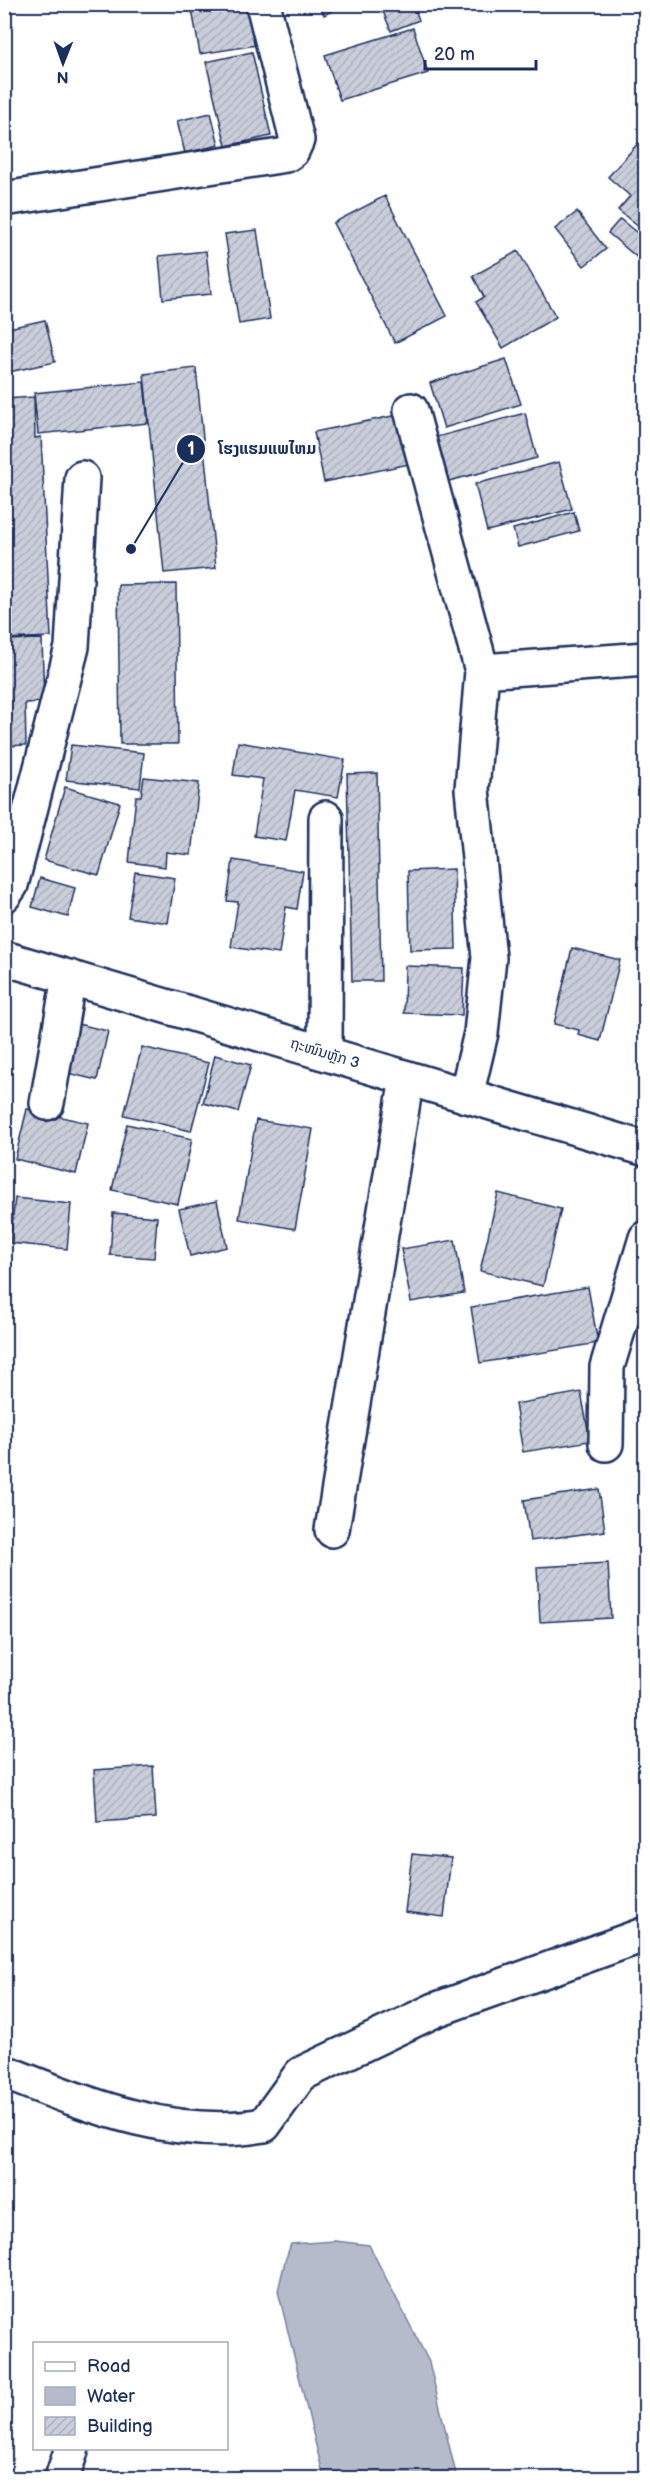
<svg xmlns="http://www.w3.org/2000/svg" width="650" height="2483" font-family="'Balsamiq Sans','Noto Sans Lao',sans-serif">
	<defs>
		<pattern id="building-hatch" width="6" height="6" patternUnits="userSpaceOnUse" patternTransform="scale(1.5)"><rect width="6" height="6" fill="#caceda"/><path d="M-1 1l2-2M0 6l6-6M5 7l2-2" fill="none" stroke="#adb1be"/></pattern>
	</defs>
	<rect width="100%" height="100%" fill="#fff"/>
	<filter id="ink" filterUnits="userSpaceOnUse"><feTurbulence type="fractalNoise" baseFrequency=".0167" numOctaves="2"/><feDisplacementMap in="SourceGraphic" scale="12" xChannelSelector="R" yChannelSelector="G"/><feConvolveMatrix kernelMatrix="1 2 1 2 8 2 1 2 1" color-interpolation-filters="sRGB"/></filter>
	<g filter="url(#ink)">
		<!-- water -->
		<path fill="#b5bbca" stroke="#77839f" stroke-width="1.5" d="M335 2241 369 2245 429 2362 457 2478H324L278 2291 285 2261 291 2244Z"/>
		<!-- building -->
		<path fill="url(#building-hatch)" stroke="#1b2f5e" stroke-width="1.5" d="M191 4H256L263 44 200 54Z
			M319 4H346L324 15Z
			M380 4H413L419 20 391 31Z
			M413 28 428 73 340 100 325 55Z
			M252 52 271 136 226 146 206 62Z
			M4 58 10 59 7 115 4 114Z
			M211 113 219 145 185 153 177 121Z
			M640 141 646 146V233L618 210 630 196 608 177Z
			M385 196 447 316 395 343 333 223Z
			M577 212 606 249 584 266 555 229Z
			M620 219 646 240V265L608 233Z
			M257 230 270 319 239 324 225 234Z
			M206 251 211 294 163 299 159 256Z
			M518 251 556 317 503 348 476 302 484 297 473 276Z
			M45 320 55 362 4 373V329Z
			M506 359 521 404 444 428 430 383Z
			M196 368 216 568 164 573 144 374Z
			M144 382 148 423 38 434 34 393Z
			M34 397 35 438 41 437 51 637 4 639V399Z
			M525 413 537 458 445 482 433 438Z
			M398 415 409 464 324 482 314 432Z
			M559 462 572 509 487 531 475 484Z
			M574 512 579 531 518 547 513 529Z
			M176 584 178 744H120L118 585Z
			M42 639 44 702 25 703 26 745 4 746V640Z
			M238 742 345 760 338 797 295 790 286 841 254 836 263 779 233 775Z
			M71 745 144 753 140 788 66 780Z
			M377 773 381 981H352L347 774Z
			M144 777 199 783 191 855 166 852 165 867 129 862 136 796H141Z
			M65 787 120 803 99 875 44 860Z
			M233 860 303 871 297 909 286 907 279 954 231 947 238 902 227 901Z
			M454 869 456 949 410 950 408 871Z
			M135 872 175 878 168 923 128 917Z
			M40 878 75 888 68 917 32 907Z
			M572 948 620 960 600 1041 578 1035 579 1030 554 1024Z
			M405 966 464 968 462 1015 404 1013Z
			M78 1024 108 1031 97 1080 67 1073Z
			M142 1047 209 1063 191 1131 124 1115Z
			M215 1055 251 1065 238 1112 203 1103Z
			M27 1109 88 1123 76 1174 15 1159Z
			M256 1120 313 1129 295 1229 239 1219Z
			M127 1124 192 1139 178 1204 112 1190Z
			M498 1193 561 1209 543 1286 480 1271Z
			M15 1198 71 1204 67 1249 10 1243Z
			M217 1201 227 1247 190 1256 179 1209Z
			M113 1213 157 1217 154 1258 110 1255Z
			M455 1240 464 1293 411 1302 401 1249Z
			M588 1287 598 1343 480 1363 471 1307Z
			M644 1293H646V1382H641Z
			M581 1392 590 1441 523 1452 515 1404Z
			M599 1489 605 1531 530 1541 524 1500Z
			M608 1563 611 1618 540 1622 537 1567Z
			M153 1766 156 1818 97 1822 94 1770Z
			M412 1854 451 1858 444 1917 405 1912Z"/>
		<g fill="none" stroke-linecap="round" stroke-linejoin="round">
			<!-- minor casing -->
			<g stroke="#1b2f5e" stroke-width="38">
				<path id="minor" d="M4 199 286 155 292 151 297 140 263 4
					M411 410 482 671 472 789 489 958 481 1033 466 1096
					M482 671 646 659
					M4 895 11 885 72 647 82 478
					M4 958 646 1149
					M325 1053 326 818
					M47 1103 69 977
					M606 1444 607 1367 646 1238
					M332 1530 407 1078
					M4 2072C86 2104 174 2141 264 2125L301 2074 435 2010 646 1934
					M62 2478 72 2448"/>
			</g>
			<!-- minor -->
			<use href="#minor" stroke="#fff" stroke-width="33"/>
		</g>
	</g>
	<g text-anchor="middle" stroke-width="4.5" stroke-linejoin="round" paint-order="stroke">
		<!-- street labels -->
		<g font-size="15" fill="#1b2f5e" stroke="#fff">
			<text transform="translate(325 1053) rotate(17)" y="5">ຖະໜົນຫຼັກ 3</text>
		</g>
	</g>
	<!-- callouts -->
	<path fill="none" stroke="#1b2f5e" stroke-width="2" d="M131 549L191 449"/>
	<g fill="#1b2f5e" stroke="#fff" stroke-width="2">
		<circle cx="131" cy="549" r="6"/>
		<circle cx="191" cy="449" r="15"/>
	</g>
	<g font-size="18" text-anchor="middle" font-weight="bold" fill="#fff">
		<text x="191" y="455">1</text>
	</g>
	<g font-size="16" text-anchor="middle" font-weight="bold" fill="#1b2f5e" stroke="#fff" stroke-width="4.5" stroke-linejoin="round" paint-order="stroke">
		<text x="267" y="454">ໂຮງແຮມແພໄຫມ</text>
	</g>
	<!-- margin -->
	<rect width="650" height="2483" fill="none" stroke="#fff" stroke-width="24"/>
	<rect x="12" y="12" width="626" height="2459" fill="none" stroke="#1b2f5e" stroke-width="2" filter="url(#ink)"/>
	<!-- legend -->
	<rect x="33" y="2342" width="195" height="108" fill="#ffffff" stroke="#a4acbf" stroke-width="1.5"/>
	<rect x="45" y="2362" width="30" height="9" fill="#ffffff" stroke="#a4acbf" stroke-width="1.5"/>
	<text x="87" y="2372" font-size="18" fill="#1b2f5e">Road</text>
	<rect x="45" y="2387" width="30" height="18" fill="#b5bbca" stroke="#a4acbf" stroke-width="1.5"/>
	<text x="87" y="2402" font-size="18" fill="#1b2f5e">Water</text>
	<rect x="45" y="2417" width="30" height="18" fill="url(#building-hatch)" stroke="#a4acbf" stroke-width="1.5"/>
	<text x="87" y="2432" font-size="18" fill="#1b2f5e">Building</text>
	<!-- north arrow -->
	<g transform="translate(63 63) rotate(181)" stroke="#ffffff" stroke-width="4.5" paint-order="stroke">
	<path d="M0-4.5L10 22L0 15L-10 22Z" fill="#1b2f5e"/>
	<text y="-9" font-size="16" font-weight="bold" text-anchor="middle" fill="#1b2f5e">N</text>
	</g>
	<!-- scale -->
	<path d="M425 60v9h111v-9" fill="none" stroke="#1b2f5e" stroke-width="3"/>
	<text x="434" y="60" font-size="18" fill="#1b2f5e" stroke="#ffffff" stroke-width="4.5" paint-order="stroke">20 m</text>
</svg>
